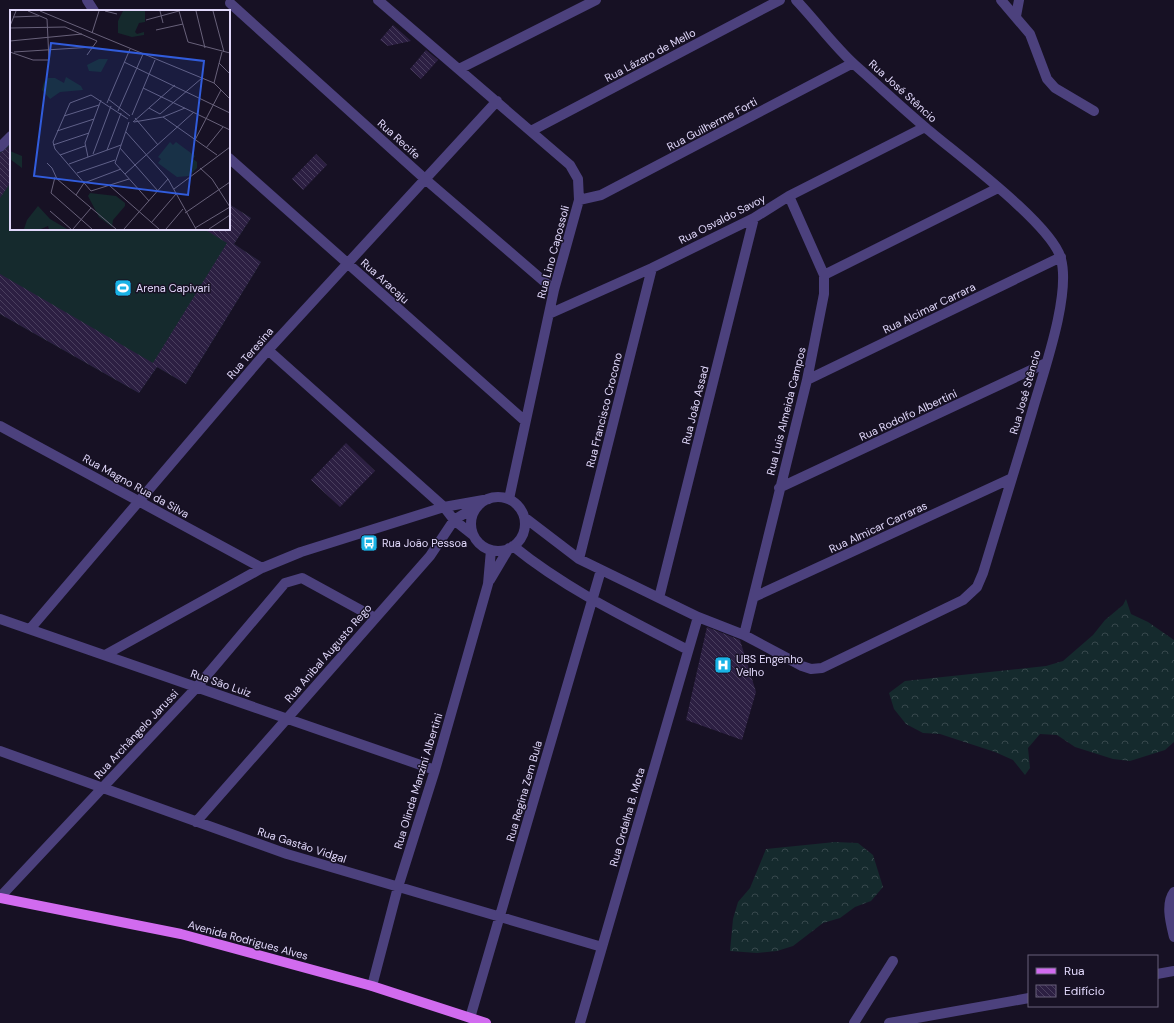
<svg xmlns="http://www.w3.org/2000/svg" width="1174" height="1023" font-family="'DM Sans',sans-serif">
	<defs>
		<pattern id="forest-crowns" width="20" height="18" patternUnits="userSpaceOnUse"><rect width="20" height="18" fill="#152a2d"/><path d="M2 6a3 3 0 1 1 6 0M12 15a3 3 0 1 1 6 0" fill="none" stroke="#37484c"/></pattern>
		<pattern id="building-back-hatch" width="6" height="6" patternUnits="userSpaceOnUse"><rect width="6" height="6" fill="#2c1f42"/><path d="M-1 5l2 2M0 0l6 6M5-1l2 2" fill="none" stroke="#4a3f5e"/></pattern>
	</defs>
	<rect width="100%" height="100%" fill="#171124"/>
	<!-- forest -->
	<path fill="url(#forest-crowns)" d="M1126 599 1131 614 1148 622 1174 640V742L1165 750 1130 761 1113 759 1075 747 1057 735 1040 734 1028 748 1030 768 1025 775 1013 760 995 752 940 734 923 733 906 724 894 709 889 693 905 681 1046 666 1063 661 1093 635 1105 620 1123 605Z
		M835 842 858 843 873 855 883 887 871 901 855 907 840 918 823 923 793 946 777 951 757 953 730 951 733 919 738 902 750 888 766 849Z"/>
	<!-- garden -->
	<path fill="#152a2d" d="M11 143V229H229V204L251 218 234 244 261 262 186 384 157 367 139 393 0 314V152Z"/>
	<!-- building -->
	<path fill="url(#building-back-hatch)" d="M393 25 411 41 388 46 380 40Z
		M426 50 438 60 421 79 410 69Z
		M11 145V182L0 198V153Z
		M316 154 327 165 303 190 292 179Z
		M229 204 251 218 234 244 261 262 186 384 157 367 139 393 0 314V274L153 363 227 243 204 229H229Z
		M346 443 375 471 340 507 311 480Z
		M707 627 740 640 756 692 742 740 686 720Z"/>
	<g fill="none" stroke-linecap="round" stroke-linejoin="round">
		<!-- minor -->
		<path stroke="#4c417d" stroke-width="10" d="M87 0 94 11
			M378 0 570 165 578 179 579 200 554 290 509 499
			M1001 0 1030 34 1047 79 1055 88 1094 111
			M230 3 425 179 554 290
			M1016 16 1019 0
			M459 69 596 0
			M531 131 780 0
			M0 147 11 136
			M229 158 525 421
			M579 200 601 195 853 63
			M824 275 998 188
			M549 314 652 268 754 218 789 196 925 127
			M268 350 444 507 454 520 473 535
			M807 380 1061 257
			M0 426 262 568
			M779 488 1046 363
			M471 524a27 27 0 1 1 54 0a27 27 0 1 1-54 0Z
			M524 517 579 559 698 617 744 635 802 666 811 669 822 668 963 600 977 587 983 573C999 520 1016 466 1032 412 1043 373 1071 296 1061 259 1053 225 955 153 926 128 902 108 879 86 855 65 834 46 816 21 796 0
			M513 546C566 589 628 619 688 650
			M579 559 652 268
			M490 580 509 548
			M754 597 1012 478
			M659 598 754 218
			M0 619 435 770
			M30 629 268 350 497 101
			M744 635 807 380 824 294V275L789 196
			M105 655 262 568 301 552 444 507 489 499
			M0 751 287 854 602 947
			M196 822 430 556 454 520 480 504
			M1174 892C1165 904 1171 924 1174 937
			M0 897 197 687 285 583 302 578 375 618
			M1157 974 1174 971
			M372 986 398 887 435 770 488 584 491 550
			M470 1018 601 570
			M580 1023 698 617
			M854 1023 893 961
			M889 1023 1029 998"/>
		<!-- primary -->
		<path stroke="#d16bef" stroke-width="10" d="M0 898 181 934 372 986 486 1023"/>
	</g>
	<!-- icons -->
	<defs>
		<g id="stadium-square" transform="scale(0.9)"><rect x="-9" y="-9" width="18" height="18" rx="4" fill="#19b3e6" stroke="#171124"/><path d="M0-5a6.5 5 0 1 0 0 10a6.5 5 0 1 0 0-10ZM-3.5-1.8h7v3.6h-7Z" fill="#fff"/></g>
		<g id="bus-square" transform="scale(0.9)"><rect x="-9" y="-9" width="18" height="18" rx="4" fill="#19b3e6" stroke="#171124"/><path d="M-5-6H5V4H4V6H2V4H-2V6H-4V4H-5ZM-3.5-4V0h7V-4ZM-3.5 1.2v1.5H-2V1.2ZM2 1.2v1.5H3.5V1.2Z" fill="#fff"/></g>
		<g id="hospital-square" transform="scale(0.9)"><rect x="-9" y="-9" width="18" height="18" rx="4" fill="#19b3e6" stroke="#171124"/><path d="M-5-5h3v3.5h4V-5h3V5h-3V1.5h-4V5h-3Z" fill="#fff"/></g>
	</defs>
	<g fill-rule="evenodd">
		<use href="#stadium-square" x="123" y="288"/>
		<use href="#bus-square" x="369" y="543"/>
		<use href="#hospital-square" x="723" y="665"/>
	</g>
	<g text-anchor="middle" stroke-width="3" stroke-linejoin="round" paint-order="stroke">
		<!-- street labels -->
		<g font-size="11" fill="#e1d8fb" stroke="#171124">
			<text transform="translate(650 55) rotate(-28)" y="4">Rua Lázaro de Mello</text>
			<text transform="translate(903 91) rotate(42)" y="4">Rua José Stêncio</text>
			<text transform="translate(712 124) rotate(-28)" y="4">Rua Guilherme Forti</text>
			<text transform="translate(399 139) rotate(42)" y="4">Rua Recife</text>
			<text transform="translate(722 219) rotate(-27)" y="4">Rua Osvaldo Savoy</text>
			<text transform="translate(553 252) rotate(-75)" y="4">Rua Lino Capossoli</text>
			<text transform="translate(385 281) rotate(42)" y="4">Rua Aracaju</text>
			<text transform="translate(929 308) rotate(-26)" y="4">Rua Alcimar Carrara</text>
			<text transform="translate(250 353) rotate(-49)" y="4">Rua Teresina</text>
			<text transform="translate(1025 392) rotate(-74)" y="4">Rua José Stêncio</text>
			<text transform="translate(695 405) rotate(-76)" y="4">Rua João Assad</text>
			<text transform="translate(604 410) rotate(-76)" y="4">Rua Francisco Crocono</text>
			<text transform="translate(786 411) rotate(-76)" y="4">Rua Luis Almeida Campos</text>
			<text transform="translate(908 415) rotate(-25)" y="4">Rua Rodolfo Albertini</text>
			<text transform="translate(136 486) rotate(29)" y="4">Rua Magno Rua da Silva</text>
			<text transform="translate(878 527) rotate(-25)" y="4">Rua Almicar Carraras</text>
			<text transform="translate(328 653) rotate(-49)" y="4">Rua Anibal Augusto Rego</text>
			<text transform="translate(221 683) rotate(19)" y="4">Rua São Luiz</text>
			<text transform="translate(136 734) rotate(-47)" y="4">Rua Archângelo Jarussi</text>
			<text transform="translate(418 781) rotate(-73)" y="4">Rua Olinda Manzini Albertini</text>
			<text transform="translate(524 791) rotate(-74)" y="4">Rua Regina Zem Bula</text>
			<text transform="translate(627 817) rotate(-74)" y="4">Rua Ordalha B. Mota</text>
			<text transform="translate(302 845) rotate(18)" y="4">Rua Gastão Vidgal</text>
			<text transform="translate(248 940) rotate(15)" y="4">Avenida Rodrigues Alves</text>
		</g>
		<!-- poi labels -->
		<g font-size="11" fill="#e1d8fb" stroke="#171124" text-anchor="start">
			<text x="136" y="292">Arena Capivari</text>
			<text x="382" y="547">Rua João Pessoa</text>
			<text x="736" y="663">UBS Engenho<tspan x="736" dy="13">Velho</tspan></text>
		</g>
	</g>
	<!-- overview -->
	<g transform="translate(10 10)">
		<rect width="220" height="220" fill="#171124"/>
		<path d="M113 1H135V12L129 13 125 22 127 24 134 22V25L122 27 108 23V11ZM0 141 12 146V158L0 149Z" fill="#152a2d"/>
		<path d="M89 49H98L91 62 79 61 77 55ZM56 67 71 76 73 80 50 82 40 89 32 80 34 72 38 68H45L54 73ZM80 183 106 186 115 193V196L103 210 102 217 89 207 78 186ZM28 196 40 209 57 219H39L38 216 31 219H14L17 210Z" fill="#152a2d"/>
		<path d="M160 132 163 135 166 132 185 146 183 149 187 152V158L179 166 167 167 148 153 151 149 148 147Z" fill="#152a2d"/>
		<path fill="none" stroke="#68617a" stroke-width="1" d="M30 1 204 73 220 89M95 1 107 4M150 1 153 13M169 1 178 32 220 43M186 1 195 38M203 1 214 42M3 7 29 6M136 10 169 1M0 16 6 1M0 18 55 17 87 31 77 45M146 20 173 14M82 23 89 1M0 31 72 24M0 42 23 50H39L37 9 18 1M4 42 83 37M114 52 220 103M209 53 220 64M204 73 212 42M133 78 220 120M98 89 120 106M97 93 120 39M139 98 150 104 192 68M108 101 133 44M122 105 145 50M54 106 89 95M153 107 207 145M125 108 148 135M118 109 81 85 60 93 43 132 45 139 81 181 119 169M119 112 105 153 139 191M123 112 165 75M124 112 153 107 175 98M47 121 84 109M116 122 158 169 186 219M185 130 211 80M43 135 79 123M110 138 148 181M196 138 213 117M97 140 111 103M83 144 101 96M50 145 75 136M78 147 75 133 91 90M37 153 42 158 47 169 106 219M59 154 111 135M190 158 202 169 220 197M67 163 105 150M115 164 184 102M45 167 41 183 82 219M100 176 149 219M164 179 220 137M66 185 74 173 111 159M40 201 61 219M175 203 220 172M141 213 166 184M185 218 220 197M63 219 81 198M114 219 158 169M156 219 173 199M199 219 220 205"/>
		<path fill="#315cdc" fill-opacity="0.15" stroke="#315cdc" stroke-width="2" d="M41 33 194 51 178 185 24 166Z"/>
		<rect width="220" height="220" fill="none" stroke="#e1d8fb" stroke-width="2"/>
	</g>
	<!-- legend -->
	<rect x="1028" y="955" width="130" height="52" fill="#171124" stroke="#68617a"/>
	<rect x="1036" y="968" width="20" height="6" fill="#d16bef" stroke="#68617a"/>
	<text x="1064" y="975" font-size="12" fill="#e1d8fb">Rua</text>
	<rect x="1036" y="985" width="20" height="12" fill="url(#building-back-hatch)" stroke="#68617a"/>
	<text x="1064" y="995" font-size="12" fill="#e1d8fb">Edifício</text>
</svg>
